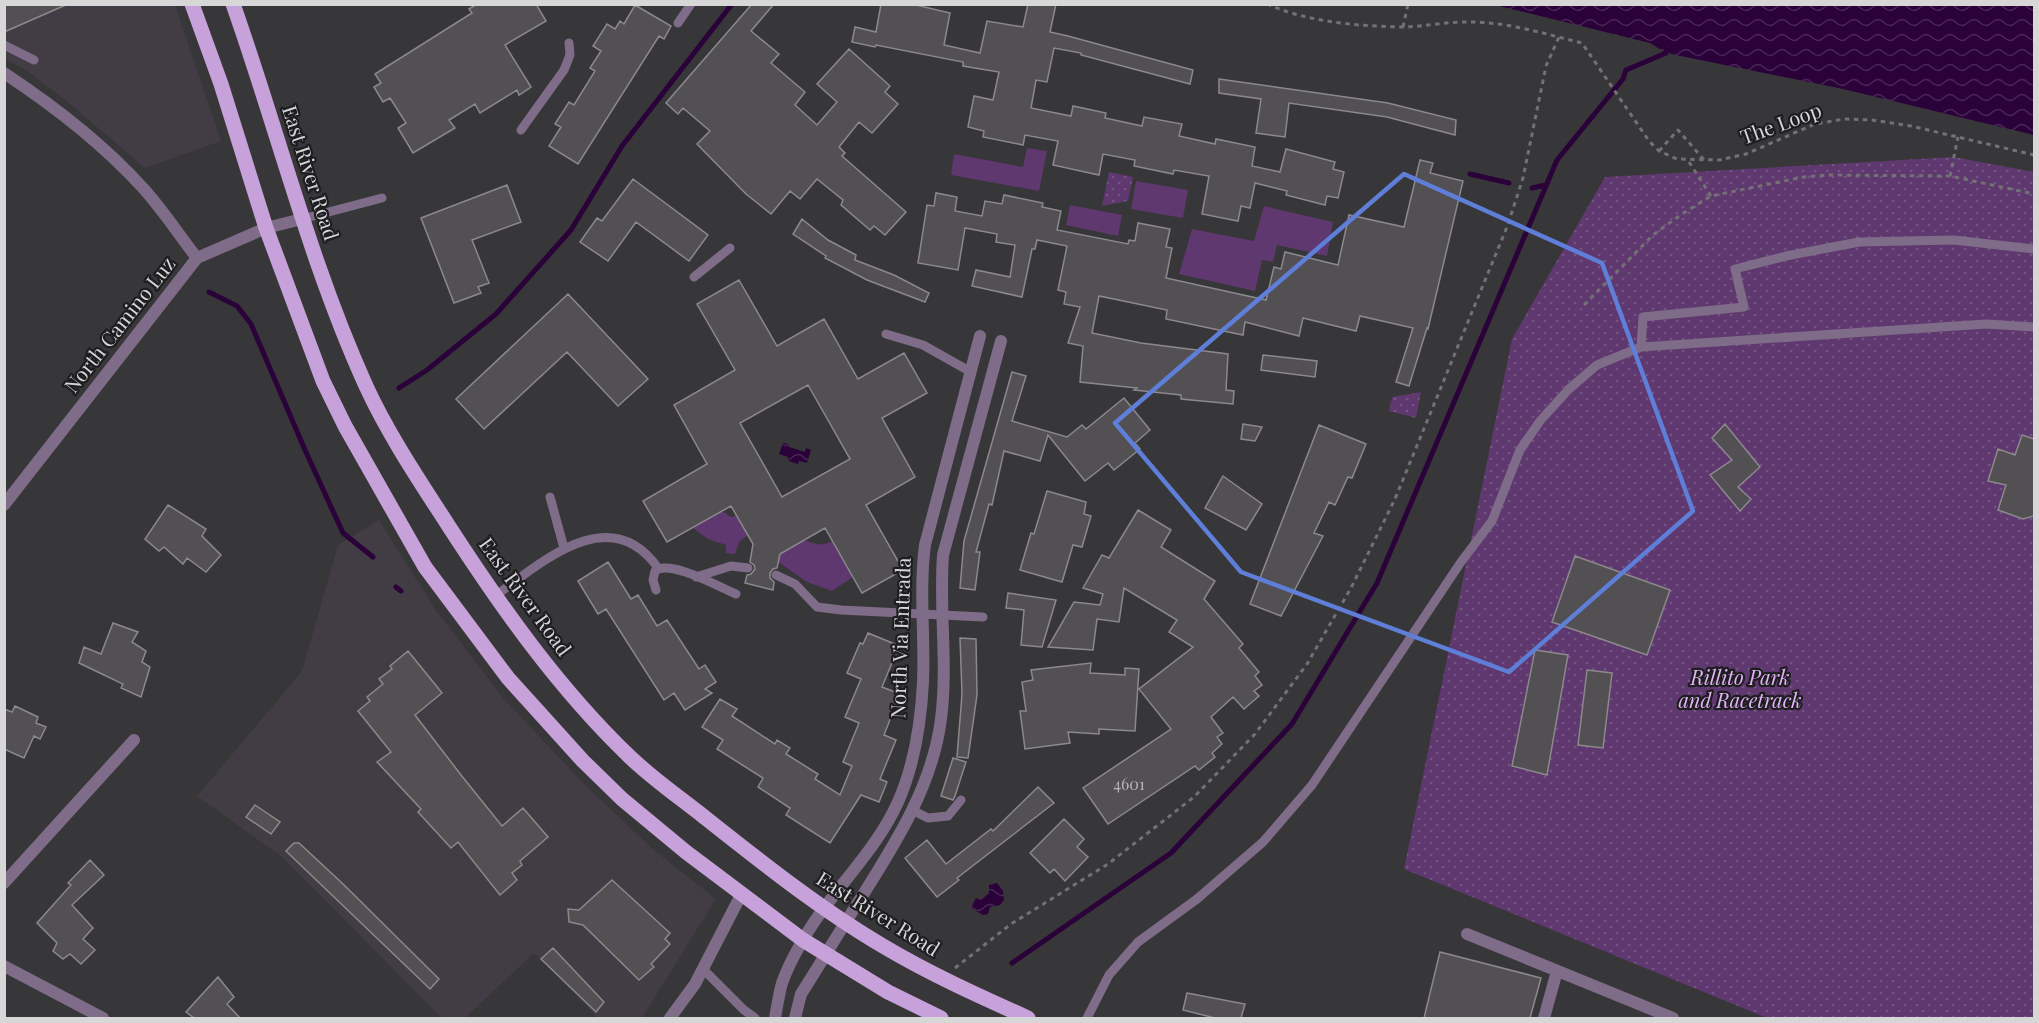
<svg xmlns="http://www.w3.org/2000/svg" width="2039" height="1023" font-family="'Playfair Display',serif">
	<defs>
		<pattern id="park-dots" width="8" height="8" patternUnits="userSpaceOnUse" patternTransform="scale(1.5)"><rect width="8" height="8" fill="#5e386e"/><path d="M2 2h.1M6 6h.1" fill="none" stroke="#745482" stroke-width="1.8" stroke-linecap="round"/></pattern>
		<pattern id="water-waves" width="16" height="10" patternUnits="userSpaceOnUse" patternTransform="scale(1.5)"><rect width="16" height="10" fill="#2b013a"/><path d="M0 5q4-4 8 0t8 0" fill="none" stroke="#492556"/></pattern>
	</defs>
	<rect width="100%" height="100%" fill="#373638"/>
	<!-- built -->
	<path fill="#423c44" d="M4 5H175L221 141 145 168 68 102 26 70 5 59Z
		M379 520 435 609 504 699 587 787 655 851 716 899 642 1018H598L534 953 465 1018H442L282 857 197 796 302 671 338 545Z"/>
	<!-- green -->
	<path fill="#5e386e" d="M1027 148 1047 151 1039 191 951 175 954 154 1023 167Z
		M1136 181 1188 190 1183 218 1131 209Z
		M1070 205 1122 215 1118 236 1066 225Z
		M1264 206 1333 222 1327 256 1277 245 1273 262 1262 260 1255 291 1179 274 1192 229 1254 241Z
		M722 511 731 517 737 515 748 535 739 542 735 554 726 553V545L708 539 693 528Z
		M804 540C815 544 822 547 832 541L853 577 832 591 807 582 778 562 780 554Z"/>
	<!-- park -->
	<path fill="url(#park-dots)" d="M1954 157 2034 172V1018H1767L1404 869 1512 339 1605 177Z
		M1109 172 1133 177 1128 201 1102 206Z
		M1421 392 1416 418 1389 411 1392 397Z"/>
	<!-- water -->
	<path fill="url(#water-waves)" d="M1495 5H2034V135L1843 89 1666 53 1650 43Z
		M783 443 789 444V447L805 452 806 448 811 450 807 463 799 461 798 464 788 461V457L779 454Z
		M997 883 1003 891 1004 900 1000 905 990 907 988 914 983 915 971 908 976 898 981 900 989 893V885Z"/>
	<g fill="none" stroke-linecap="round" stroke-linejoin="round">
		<!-- stream -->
		<path stroke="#2b013a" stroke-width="5" d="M1470 174 1509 183
			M1532 188 1546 185
			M209 292 237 306 251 324 305 450 343 533 373 557
			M399 388 427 370 496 314 571 230 622 146 732 4
			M396 587 401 591
			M1012 963 1171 853 1292 724 1377 583 1557 160 1623 79 1626 70 1666 53 1668 46"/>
	</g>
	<!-- building -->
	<path fill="#525052" stroke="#8b898c" stroke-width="1.5" fill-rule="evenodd" d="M4 4H68L4 32Z
		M477 4H536L546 21 505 45 531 87 519 95 517 90 480 113 475 104 449 120 455 128 413 153 398 128 406 123 390 98 383 102 374 87 381 83 375 74 472 13 469 9Z
		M752 4H774L751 31 779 54 771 63 805 92 795 105 817 125 837 102 817 84 849 49 890 86 885 92 898 104 872 133 859 122 839 147 845 153 842 156 906 212 885 235 874 226 870 230 841 205 843 200 817 179 800 199 790 191 771 214 746 194 697 144 710 131 683 108 678 114 666 103Z
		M881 4H912L950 13 944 45 980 53 987 21 1023 27 1028 4H1056L1050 32 1068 36 1193 70 1190 84 1081 55V53L1054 48 1047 82 1036 80 1031 108 1071 116 1073 106 1106 113 1105 118 1142 126 1144 117 1182 124 1179 136 1215 144 1216 139 1255 147 1252 166 1280 172 1286 149 1335 162 1333 169 1344 172 1338 198 1327 196 1325 205 1286 195 1287 191 1255 183 1250 208 1241 206 1238 221 1202 214 1209 176 1174 170 1173 174 1134 166 1135 160 1103 154 1099 175 1053 165 1058 141 1025 135 1023 145 983 137 984 131 968 127 974 96 993 100 999 72 963 66V62L876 45 875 47 852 42 855 27 876 32Z
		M635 5 671 26 664 39 659 36 578 164 549 146 561 127 555 124 569 102 574 105 595 71 590 68 601 51 593 46 607 24 615 29 620 21 624 24Z
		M1219 79 1388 103 1456 120 1455 135 1387 117 1289 103 1285 137 1256 133 1261 99 1219 93Z
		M1420 160 1433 163 1430 173 1463 181 1428 329 1427 328 1409 386 1396 382 1413 328 1360 316 1356 331 1303 318 1299 336 1245 322 1243 335 1166 319 1167 310 1099 296 1092 333 1141 343 1228 354 1226 390 1234 391 1233 404 1181 399V395L1134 390 1137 388 1080 382 1083 346 1068 343 1080 307 1064 304 1066 292 1058 290 1067 246 1037 240 1035 249H1032L1022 297 972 286 976 270 1010 277 1015 245 996 242 997 234 965 228 958 270 918 263 927 205 934 206 936 193 957 197 955 211 982 216 985 201 1002 204 1004 195 1043 203 1042 207 1061 211 1057 230 1128 244 1129 240 1135 241 1138 223 1170 229 1166 247 1172 248 1166 278 1266 300 1274 267 1281 269 1285 252 1338 265 1349 215 1404 227Z
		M633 179 708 235 689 261 636 222 608 261 580 242 597 218 602 221Z
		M507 185 521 222 472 240 489 283 478 287 481 293 454 303 421 218Z
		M802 219 828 240 856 255 855 260 894 275 929 293 925 302 867 280 825 258 826 256 793 234Z
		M739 280 777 346 824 319 858 379 904 353 927 393 882 418 915 477 866 505 903 570 862 593 825 528 780 554 777 568 773 569 770 573V578L774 582 773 590 745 583 747 575 751 574 755 569 754 565 750 562 753 544 731 506 667 542 643 501 707 464 674 405 735 370 697 304ZM808 385 850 459 782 497 740 423Z
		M568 294 648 379 618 406 567 352 484 429 456 399Z
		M1263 355 1317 361 1315 377 1261 370Z
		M1012 372 1026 376 1012 421 1067 437 1082 425 1086 429 1124 398 1150 430 1135 443 1140 449 1114 470 1108 463 1085 481 1048 435 1040 461 1004 451 992 505 989 504 976 552H980L975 590 960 588 964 541Z
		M1243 424 1262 427 1255 441 1241 439Z
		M1725 424 1760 467 1738 487 1751 499 1740 511 1710 475 1732 460 1712 438Z
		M1319 425 1366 444 1352 478 1348 477 1335 505 1329 502 1314 533 1323 536 1281 616 1250 604Z
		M2022 435 2034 439V516L2023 519 1998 510 2006 485 1988 481 1998 449 2015 455Z
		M1223 476 1262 504 1246 530 1205 508Z
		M1047 491 1086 502 1084 514 1091 516 1082 547 1073 545 1062 582 1020 570 1031 533 1034 534Z
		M168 505 206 529 202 536 221 555 206 572 187 558 183 564 164 547 159 551 145 539Z
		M1138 510 1171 530 1161 547 1215 581 1204 599 1243 644 1239 648 1259 672 1255 676 1262 685 1254 691 1259 696 1244 709 1233 697 1211 717 1223 733 1217 737 1222 744 1212 753 1215 757 1199 770 1195 766 1108 824 1083 788 1171 729 1139 689 1193 647 1169 632 1177 620 1124 588 1119 622 1097 619 1093 650 1048 647 1074 602 1100 605 1103 594 1083 588 1102 555 1109 558Z
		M1575 556 1670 590 1647 655 1552 622Z
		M608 562 631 599 638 595 657 626 667 620 699 669 705 665 716 682 705 689 712 693 685 710 674 693 664 700 606 609 598 614 578 581Z
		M1008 593 1056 600 1042 647 1021 645 1024 610 1006 608Z
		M113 623 138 632 132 642 146 651 142 662 150 667 141 697 121 688 123 684 79 663 84 647 101 654Z
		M868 633 902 647 897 660 894 658 882 687 900 694 884 735 896 740 880 779 887 782 879 802 861 795 830 843 786 815 790 808 758 787 763 778 717 749 723 740 702 727 720 699 737 709 732 716 775 744 777 740 790 748 786 754 818 774 815 779 840 795 852 766 843 762 859 723 845 717 861 679 847 673 860 643 863 644Z
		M960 638 976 639 977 695 968 758 957 757 962 694Z
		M1535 650 1568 655 1547 775 1512 766Z
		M408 651 442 693 415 715 461 775 502 826 523 808 548 837 520 861 522 865 512 873 517 880 500 895 458 842 451 848 418 812 421 809 377 762 391 752 358 711 370 701 367 697 383 684 379 679 392 669 390 666Z
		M1091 663 1090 673 1125 675V668L1139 669 1135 731 1099 729V734L1068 732 1070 743 1025 749 1020 711H1026L1022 682 1033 680 1031 670Z
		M1587 670 1612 673 1603 748 1578 745Z
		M15 706 38 717 36 723 46 727 40 739 34 736 24 758 4 749V709L12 712Z
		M953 758 966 762 955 796 953 800 941 796Z
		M1038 787 1054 803 957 878 959 880 937 897 905 858 927 840 946 864 991 829 993 831Z
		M255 805 280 822 271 834 246 817Z
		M1064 819 1084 839 1077 847 1088 857 1065 881 1054 869 1050 873 1030 853Z
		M294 843H299L342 883 439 979 430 989 286 851Z
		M90 860 104 875 72 905 93 928 83 939 95 950 81 964 70 954 63 959 53 951 57 943 37 923 71 885 68 883Z
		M612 880 670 933 665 939 670 944 651 964 654 967 639 980 583 925 569 922 568 909 579 910Z
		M553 948 604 1002 596 1012 541 959Z
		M1440 952 1541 978 1530 1018H1424Z
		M218 977 234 997 227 1004 240 1018H194L186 1012Z
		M1187 993 1245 1004 1241 1018H1215L1183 1010Z"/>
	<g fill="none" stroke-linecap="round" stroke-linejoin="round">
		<!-- path -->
		<path stroke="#727173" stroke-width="3" stroke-dasharray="4.5 4.5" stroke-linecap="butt" d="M1267 4C1308 22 1356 26 1401 27 1423 27 1444 22 1465 22 1505 21 1545 34 1582 43L1649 141 1659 151 1677 159 1719 160 1746 154 1815 124 1844 119 1872 120 1911 126 2034 155
			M1403 27 1408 4
			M1659 151 1678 130 1705 161
			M1689 162 1711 196
			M1950 176 1958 137
			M1584 305 1653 235 1682 214 1711 196 1804 177 1828 175 1950 176 2034 194
			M955 968 1011 924 1108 864 1194 797 1255 734 1307 664 1351 588 1395 499 1507 227 1523 178 1546 66 1559 37"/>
		<!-- lane -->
		<path stroke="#7f6c88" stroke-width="9" d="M678 23 691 4
			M4 45 34 60
			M521 130 564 70 570 55 569 43
			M302 219 382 198
			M694 277 730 248
			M886 334 923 345 971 372
			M1641 347 1643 317 1744 307 1735 269 1786 256 1859 242 1954 240 2034 249
			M550 497 564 548
			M776 575 795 584 817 607 841 610 983 617
			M696 577 731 566 748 568
			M656 590 653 580 655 571C670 559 719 587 736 594
			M495 596C542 562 610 500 658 568
			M912 810 928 818 948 816 961 800
			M703 969 744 1010 755 1018
			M1087 1018 1109 975 1138 942 1197 899 1263 842 1312 785 1461 562 1492 521 1520 450 1540 421 1569 389 1597 365 1641 347 1986 324 2034 327"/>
		<!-- street -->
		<path stroke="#7f6c88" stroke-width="12" d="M4 73C54 106 103 144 143 188 163 210 179 235 197 258
			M4 505 197 258 266 228 302 219
			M4 883 134 740
			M1467 934 1673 1018
			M4 966 103 1018
			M670 1018 695 984 741 895
			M775 1018C777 1007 779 994 782 983 790 960 810 926 825 907 850 873 880 842 898 802 914 766 921 722 923 682 925 636 919 591 925 545L980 336
			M795 1018 801 994C819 966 836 937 854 909 891 850 932 790 941 719 948 665 939 610 943 555L1001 341
			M1544 1018 1557 971"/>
		<!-- primary -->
		<path stroke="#c7a1d9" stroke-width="15" d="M192 4 221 84 266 228 323 381 345 426 425 567 508 678 583 761 622 799 686 852 803 940 888 992 941 1018
			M233 4C278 131 310 263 366 386 388 434 419 480 448 525 501 607 559 689 630 757 653 779 679 797 703 816 761 862 820 909 883 946 930 974 979 996 1028 1018"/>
	</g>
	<!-- marked area -->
	<path fill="none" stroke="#5e7ed8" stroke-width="4.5" stroke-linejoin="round" d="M1404 174 1602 263 1693 511 1509 672 1241 572 1115 423Z"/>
	<g text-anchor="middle" stroke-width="4.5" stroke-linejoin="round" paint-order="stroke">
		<!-- number labels -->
		<g font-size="16" fill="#b6b5b6">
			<text x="1129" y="790">4601</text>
		</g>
		<!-- street labels -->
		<g font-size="20" fill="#d8d7d8" stroke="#1e1d1f">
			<text transform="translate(1781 124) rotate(-20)" y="7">The Loop</text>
			<text transform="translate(310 173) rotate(72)" y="7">East River Road</text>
			<text transform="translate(120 325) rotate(-52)" y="7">North Camino Luz</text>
			<text transform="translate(525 597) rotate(54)" y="7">East River Road</text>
			<text transform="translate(901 638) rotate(-88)" y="7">North Via Entrada</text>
			<text transform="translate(878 914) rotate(32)" y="7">East River Road</text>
		</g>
		<!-- park labels -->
		<g font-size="20" font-style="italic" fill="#e3b3f9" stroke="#1e1d1f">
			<text x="1740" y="685">Rillito Park<tspan x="1740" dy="23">and Racetrack</tspan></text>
		</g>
	</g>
	<!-- border -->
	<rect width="2039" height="1023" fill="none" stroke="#d8d7d8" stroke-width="12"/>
</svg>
